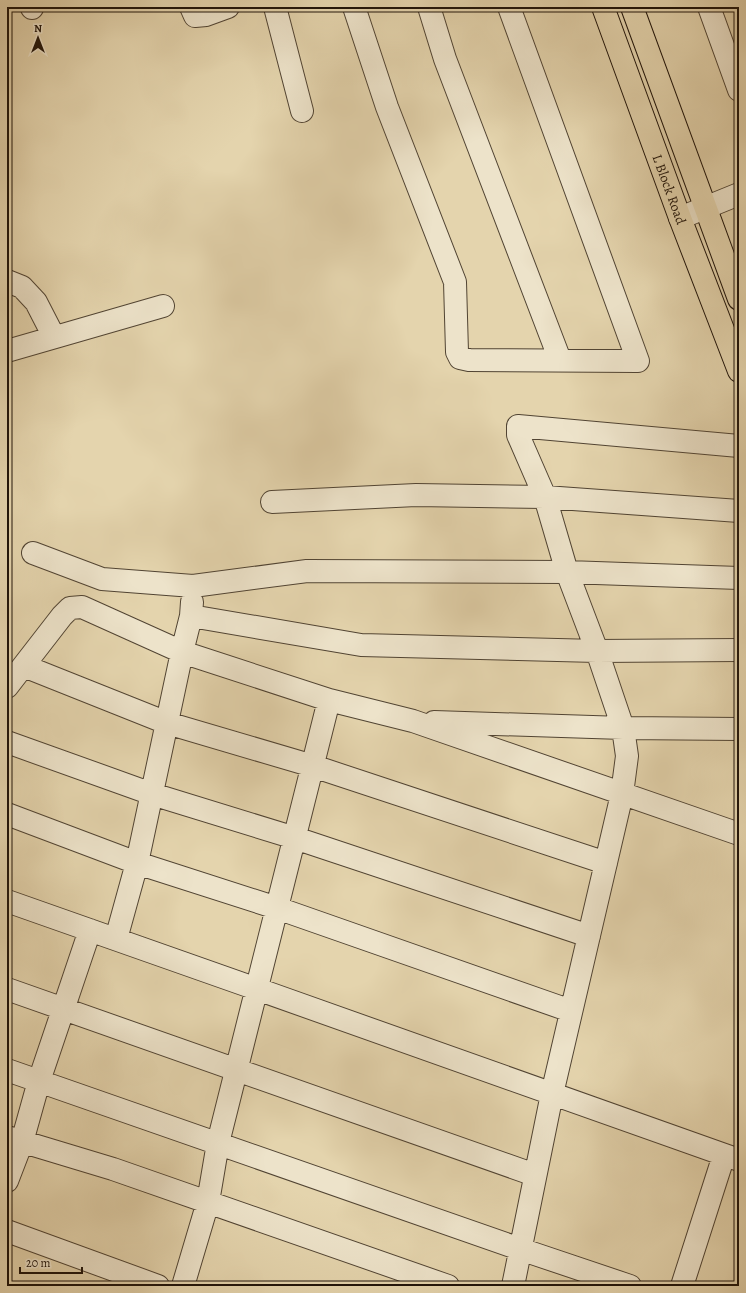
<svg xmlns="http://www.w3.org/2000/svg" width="746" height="1293" font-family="Alegreya,serif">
	<rect width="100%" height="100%" fill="#e4d4ad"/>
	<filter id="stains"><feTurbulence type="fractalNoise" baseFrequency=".005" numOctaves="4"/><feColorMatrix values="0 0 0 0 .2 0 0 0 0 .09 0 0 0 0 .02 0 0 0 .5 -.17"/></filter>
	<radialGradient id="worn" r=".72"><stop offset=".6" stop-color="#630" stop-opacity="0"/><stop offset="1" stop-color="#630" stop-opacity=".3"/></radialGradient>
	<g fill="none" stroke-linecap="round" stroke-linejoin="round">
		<!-- minor casing -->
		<g stroke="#514433" stroke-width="24">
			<path id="minor" d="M32 7V8
				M191 7 195 16 206 15 228 7
				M275 7 302 111
				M354 7 387 107 455 282 457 352 460 358 469 360 638 361 509 7
				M429 7 445 59 560 360
				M709 7 739 90
				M680 218 739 194
				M7 281 22 287 36 302 54 337
				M7 351 163 306
				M272 502 416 495 545 497 739 511
				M33 553 102 579 193 586 307 571 567 572 739 578
				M191 616 361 645 597 651 739 650
				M24 666 167 723 313 766 606 863
				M7 687 62 616 70 608 82 607 182 652 329 700 413 721 739 834
				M434 722 623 728 739 729
				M7 742 152 794 295 838 589 936
				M7 814 137 863 277 908 571 1011
				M7 901 257 989 739 1160
				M116 939 137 863 182 652 191 616 192 602
				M7 989 535 1175
				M7 1070 520 1249 630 1286
				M7 1137 113 1169 448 1286
				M7 1181 22 1142 39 1081 90 930
				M7 1231 158 1286
				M183 1286 208 1202 218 1143 329 700
				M513 1286 552 1094 622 794 627 756 623 728 597 651 567 572 545 497 518 435V426L739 446
				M682 1286 724 1155"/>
		</g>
		<!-- major casing -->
		<g stroke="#20140a" stroke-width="24">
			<g id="major">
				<path id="s1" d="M603 7 680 218 739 371"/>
				<path d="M632 7 739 299"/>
			</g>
		</g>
		<!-- minor -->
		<use href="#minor" stroke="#ede3ca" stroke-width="22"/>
		<!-- major -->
		<use href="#major" stroke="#e4d4ad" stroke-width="22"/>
	</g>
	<g text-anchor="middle" stroke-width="3" stroke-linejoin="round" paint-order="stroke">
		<!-- street labels -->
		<g font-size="14" fill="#20140a" stroke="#ede3ca">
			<text dy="5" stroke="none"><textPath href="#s1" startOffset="194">L Block Road</textPath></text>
		</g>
	</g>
	<!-- margin -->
	<rect width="746" height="1293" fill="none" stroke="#e4d4ad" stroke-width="24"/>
	<rect x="8" y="8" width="730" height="1277" fill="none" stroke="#20140a" stroke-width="2"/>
	<rect x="12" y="12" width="722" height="1269" fill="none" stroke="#20140a"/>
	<!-- north arrow -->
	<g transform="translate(38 38)" stroke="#ede3ca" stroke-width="3" paint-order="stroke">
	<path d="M0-3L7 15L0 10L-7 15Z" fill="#20140a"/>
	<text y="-6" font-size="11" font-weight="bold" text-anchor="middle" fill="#20140a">N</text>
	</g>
	<!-- scale -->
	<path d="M20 1267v6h62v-6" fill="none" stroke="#20140a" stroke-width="2"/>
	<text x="26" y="1267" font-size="12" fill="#20140a" stroke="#ede3ca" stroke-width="3" paint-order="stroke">20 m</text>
	<rect width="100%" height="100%" filter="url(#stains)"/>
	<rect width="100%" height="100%" fill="url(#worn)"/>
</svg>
